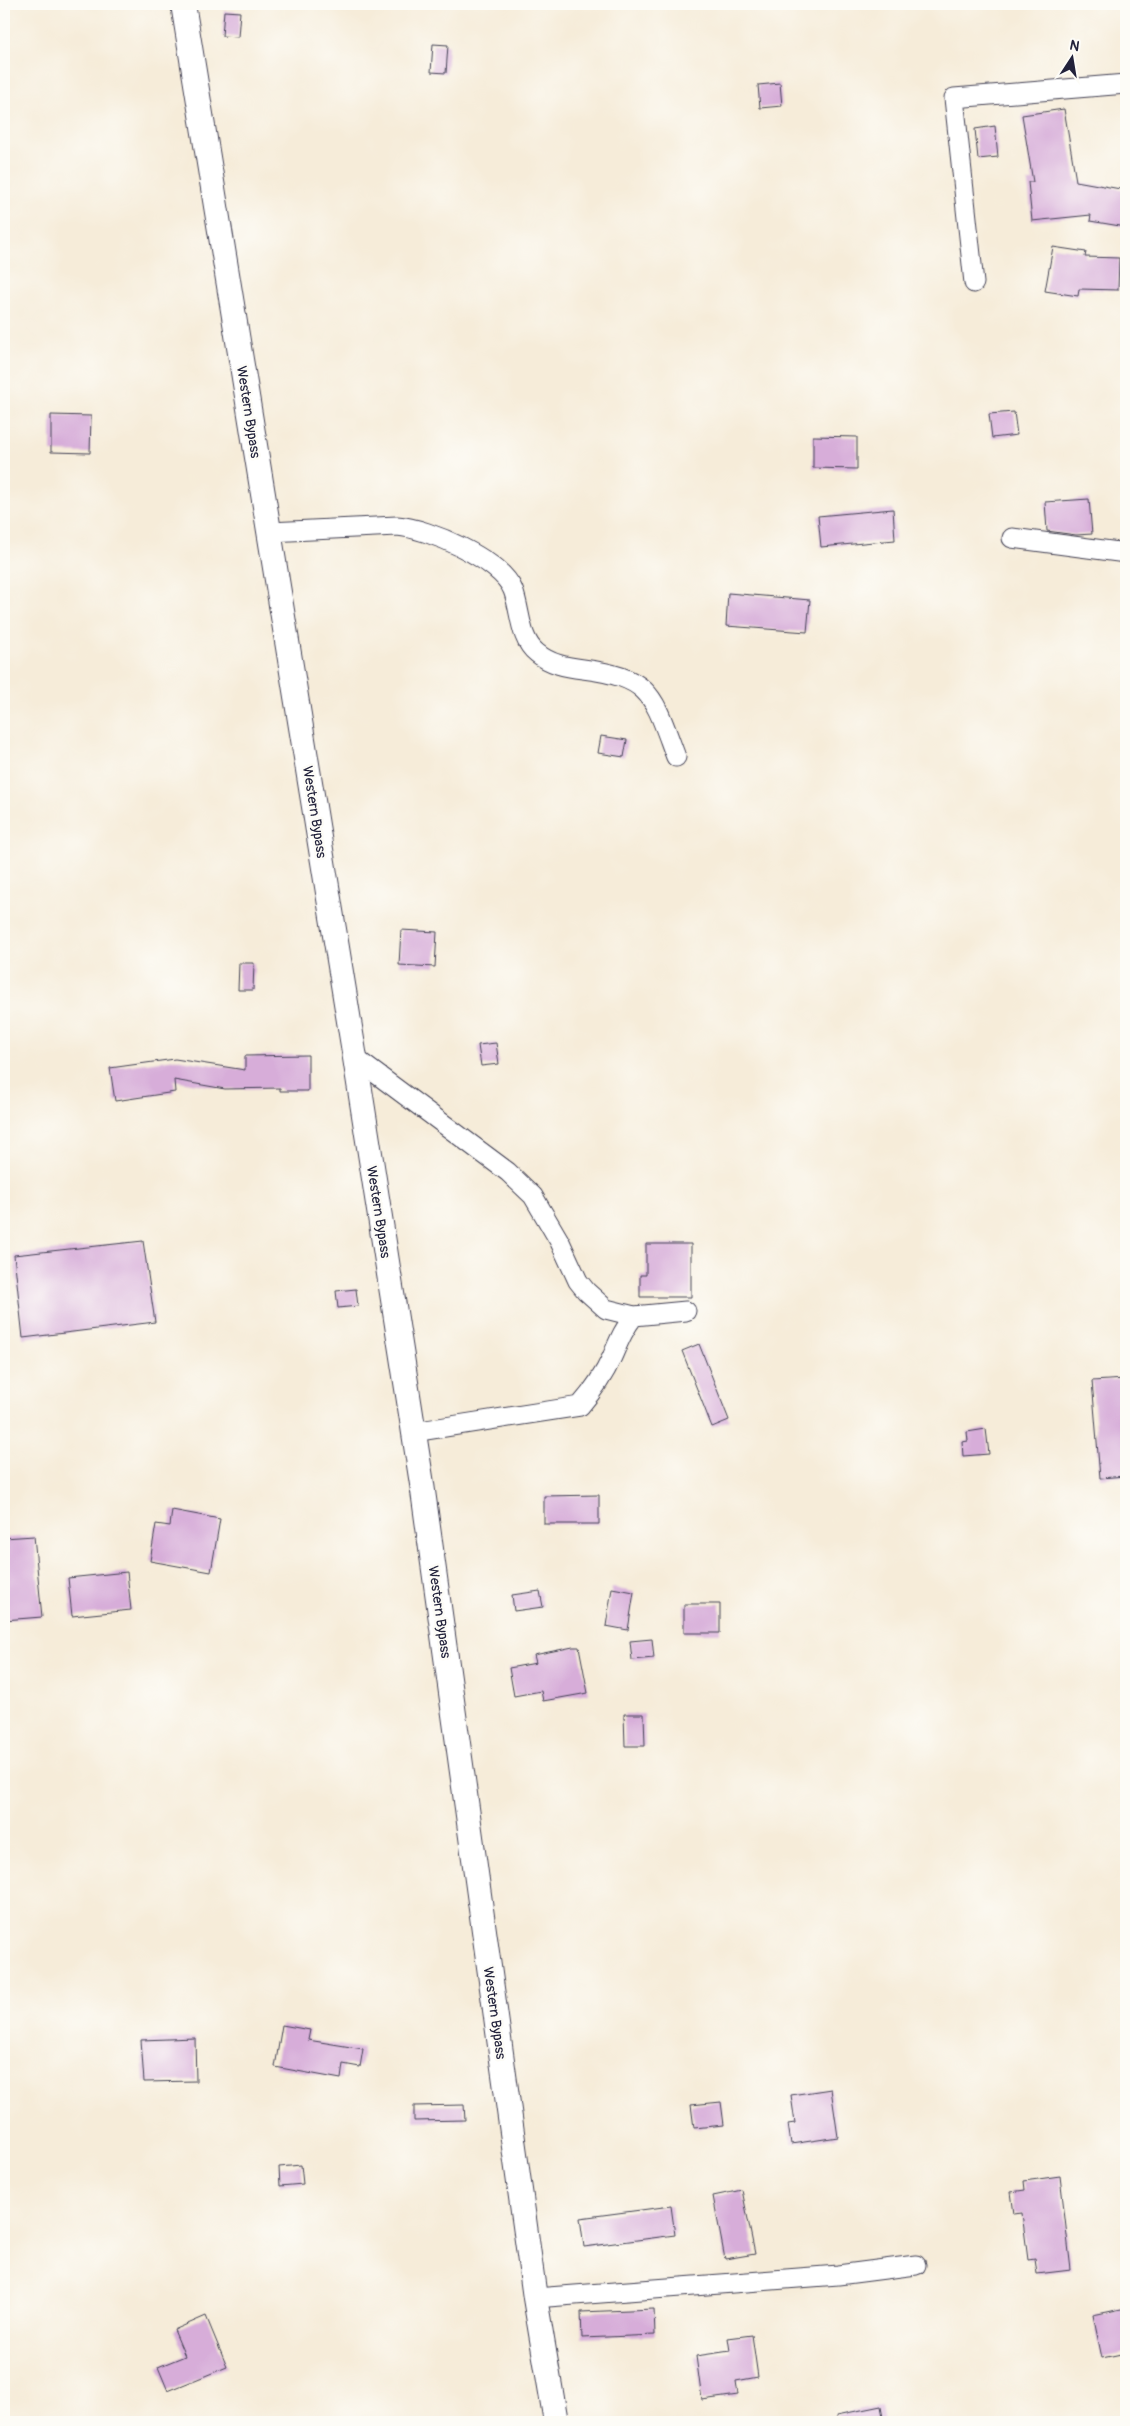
<svg xmlns="http://www.w3.org/2000/svg" width="1130" height="2426" font-family="Pangolin,sans-serif">
	<rect width="100%" height="100%" fill="#fdfcf7"/>
	<filter id="ink" filterUnits="userSpaceOnUse"><feTurbulence type="fractalNoise" baseFrequency=".02" numOctaves="2"/><feDisplacementMap in="SourceGraphic" scale="10" xChannelSelector="R" yChannelSelector="G"/><feConvolveMatrix kernelMatrix="1 2 1 2 8 2 1 2 1" color-interpolation-filters="sRGB"/></filter>
	<filter id="wash" filterUnits="userSpaceOnUse"><feTurbulence type="fractalNoise" baseFrequency=".0096" numOctaves="4" result="noise"/><feDisplacementMap in="SourceGraphic" scale="20" xChannelSelector="R" yChannelSelector="G"/><feGaussianBlur stdDeviation="1.12" result="paint"/><feColorMatrix in="noise" values="0 0 0 0 0 0 0 0 0 0 0 0 0 0 0 0 0 1.4 0 .05"/><feComposite in="paint" operator="in"/></filter>
	<g filter="url(#wash)">
		<rect width="100%" height="100%" fill="#f6ecd9"/>
		<g id="blocks">
			<!-- building -->
			<path fill="#d7add9" d="M224 11 240 12 238 37 222 36Z
				M433 44 448 45 446 73 431 72Z
				M780 83 782 106 760 108 758 85Z
				M1064 109 1076 181 1126 190V227L1090 221 1091 215 1032 221 1028 182H1033L1022 115Z
				M995 126 998 157 978 159 975 129Z
				M1053 247 1086 252 1085 257 1119 258 1118 290 1079 289 1078 296 1045 291Z
				M1014 412 1017 435 992 438 989 414Z
				M51 415 91 416 90 453 51 452Z
				M813 436 857 437V469L813 468Z
				M1089 499 1092 534 1076 535 1047 531 1045 502Z
				M893 509 895 540 821 547 818 516Z
				M728 593 810 600 807 632 726 626Z
				M601 736 627 740 624 757 598 753Z
				M401 930 437 932 435 967 399 965Z
				M239 963H254L253 990H238Z
				M496 1043 499 1064 481 1066 478 1045Z
				M308 1055V1091H280V1088L225 1089 174 1080 175 1092 115 1101 110 1068 175 1059 245 1070V1056Z
				M143 1241 155 1322 23 1338 14 1255Z
				M646 1244H691V1297H640V1275H646Z
				M356 1289 358 1306 338 1308 336 1291Z
				M699 1344 729 1420 712 1427 682 1351Z
				M1126 1379V1476L1100 1478 1092 1381Z
				M986 1429 989 1454 963 1456 962 1442 968 1441 967 1432Z
				M599 1495V1524H544V1496Z
				M172 1510 220 1519 211 1572 150 1561 156 1524 170 1526Z
				M34 1536 42 1617 4 1620V1538Z
				M127 1572 131 1610 72 1616 68 1578Z
				M612 1588 634 1592 628 1630 606 1626Z
				M540 1591 543 1607 514 1611 512 1595Z
				M684 1604H720V1633H684Z
				M652 1639 654 1658 632 1660 630 1641Z
				M573 1647H579L588 1693 543 1701 541 1691 514 1696 509 1668 536 1663 534 1655Z
				M624 1714H644L645 1746H625Z
				M282 2025 310 2030 308 2040 363 2049 360 2067 343 2064 341 2079 275 2067Z
				M195 2038 196 2081 144 2082 141 2040Z
				M831 2089 838 2137 791 2144 788 2124 795 2123 791 2095Z
				M721 2102 724 2125 694 2128 691 2105Z
				M464 2105 465 2120 414 2121V2106Z
				M301 2165 303 2184 280 2186 279 2167Z
				M1060 2176 1071 2270 1037 2274 1035 2259 1028 2260 1022 2213 1014 2214 1011 2192 1025 2190 1024 2181Z
				M742 2190 755 2254 725 2259 713 2196Z
				M671 2206 675 2235 584 2247 580 2218Z
				M1126 2308V2353L1102 2358 1093 2315Z
				M654 2309 655 2335 582 2338 581 2312Z
				M206 2316 227 2367 168 2391 158 2367 185 2356 174 2330Z
				M752 2335 758 2377 736 2381 738 2395 702 2400 696 2356 730 2351 728 2338Z
				M881 2406 884 2422H838L837 2415Z"/>
		</g>
	</g>
	<g filter="url(#ink)">
		<use href="#blocks" fill-opacity="0" stroke="#424053" stroke-width="1"/>
		<g fill="none" stroke-linecap="round" stroke-linejoin="round">
			<!-- minor casing -->
			<g stroke="#424053" stroke-width="21">
				<path id="minor" d="M974 283 954 98 1126 84
					M269 532 397 526C428 528 501 560 513 590 521 610 519 639 537 653 550 664 566 667 583 669 653 678 653 696 676 757
					M1012 538 1126 553
					M355 1058 508 1172 533 1196 560 1242 578 1281 586 1291 606 1309 634 1316
					M413 1432 580 1406C593 1391 604 1375 612 1357 619 1341 623 1330 634 1316L686 1311
					M535 2298 838 2275 916 2265"/>
			</g>
			<!-- major casing -->
			<g stroke="#424053" stroke-width="26">
				<path id="major" d="M183 4 355 1058 422 1484 535 2298 556 2422"/>
			</g>
			<!-- minor -->
			<use href="#minor" stroke="#fff" stroke-width="19"/>
			<!-- major -->
			<use href="#major" stroke="#fff" stroke-width="24"/>
		</g>
	</g>
	<g text-anchor="middle" stroke-width="5" stroke-linejoin="round" paint-order="stroke">
		<!-- street labels -->
		<g font-size="14" fill="#22223b" stroke="#fdfcf7">
			<text transform="translate(249 412) rotate(81)" y="5">Western Bypass</text>
			<text transform="translate(315 812) rotate(81)" y="5">Western Bypass</text>
			<text transform="translate(379 1212) rotate(81)" y="5">Western Bypass</text>
			<text transform="translate(440 1612) rotate(82)" y="5">Western Bypass</text>
			<text transform="translate(495 2013) rotate(82)" y="5">Western Bypass</text>
		</g>
	</g>
	<!-- margin -->
	<rect width="1130" height="2426" fill="none" stroke="#fdfcf7" stroke-width="20"/>
	<!-- north arrow -->
	<g transform="translate(1072 58) rotate(12)" stroke="#fdfcf7" stroke-width="4" paint-order="stroke">
	<path d="M0-4L9 19L0 12L-9 19Z" fill="#22223b"/>
	<text y="-8" font-size="14" font-weight="bold" text-anchor="middle" fill="#22223b">N</text>
	</g>
</svg>
